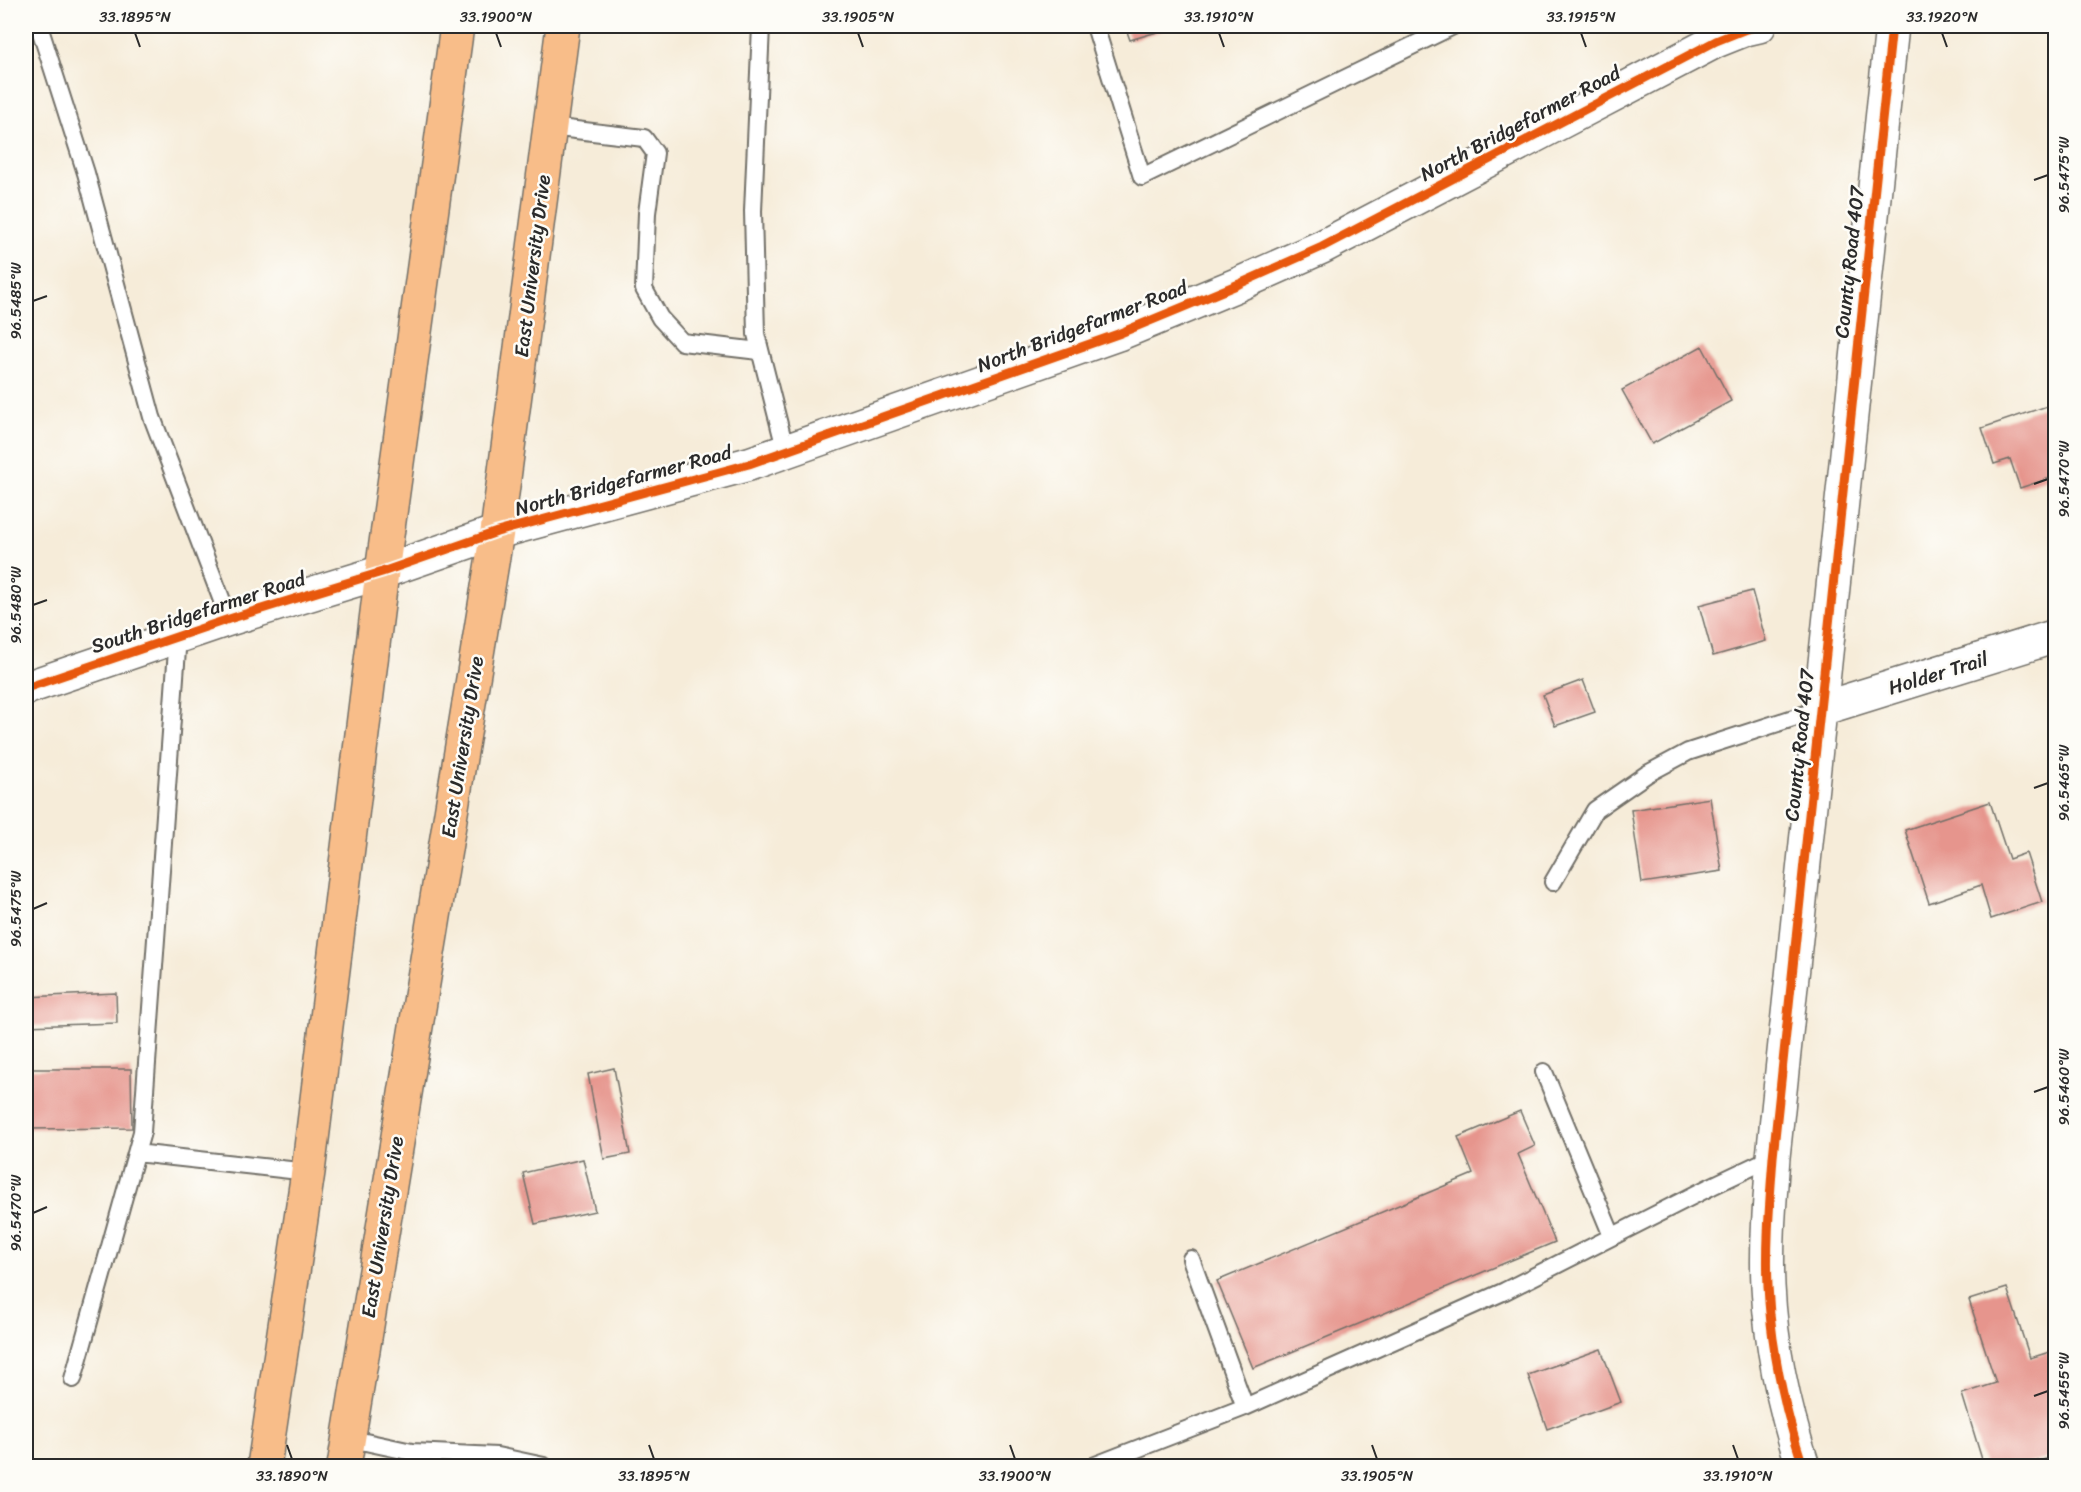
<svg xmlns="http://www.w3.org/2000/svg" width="2081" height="1492" font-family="Sriracha,sans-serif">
	<rect width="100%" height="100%" fill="#fdfcf7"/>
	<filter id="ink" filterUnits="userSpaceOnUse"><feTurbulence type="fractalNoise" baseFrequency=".0167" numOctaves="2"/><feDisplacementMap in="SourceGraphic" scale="12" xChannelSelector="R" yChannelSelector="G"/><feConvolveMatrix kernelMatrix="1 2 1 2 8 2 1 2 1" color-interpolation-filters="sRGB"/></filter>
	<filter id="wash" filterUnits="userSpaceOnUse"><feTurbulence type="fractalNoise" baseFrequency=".008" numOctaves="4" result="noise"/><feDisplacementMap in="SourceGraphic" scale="24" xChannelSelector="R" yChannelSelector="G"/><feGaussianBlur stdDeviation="1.35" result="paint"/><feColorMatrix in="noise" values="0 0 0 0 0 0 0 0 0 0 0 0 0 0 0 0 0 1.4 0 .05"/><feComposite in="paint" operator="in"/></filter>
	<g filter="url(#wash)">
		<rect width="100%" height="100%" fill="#f6ecd9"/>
		<g id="blocks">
			<!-- building -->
			<path fill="#e6958d" d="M1125 26H1177L1130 40Z
				M1702 346 1731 401 1652 444 1622 390Z
				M2056 403V476L2020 488 2010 459 1994 464 1982 428Z
				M1752 591 1766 641 1713 656 1699 605Z
				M1583 680 1595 712 1555 726 1543 695Z
				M1710 798 1722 871 1642 883 1631 810Z
				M1990 802 2009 859 2026 853 2042 902 1991 919 1981 885 1929 903 1905 830Z
				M116 993 117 1023 26 1026V997Z
				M614 1068 630 1154 604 1159 588 1074Z
				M26 1069H131L132 1128 26 1129Z
				M1520 1111 1535 1146 1518 1154 1555 1242 1253 1368 1217 1281 1473 1174 1458 1137Z
				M583 1159 595 1211 535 1224 523 1173Z
				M2007 1288 2030 1358 2056 1350V1456L2022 1466H1984L1962 1394 1996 1383 1969 1300Z
				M1601 1349 1621 1402 1547 1429 1528 1375Z"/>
		</g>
	</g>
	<g filter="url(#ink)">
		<use href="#blocks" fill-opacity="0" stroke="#726f68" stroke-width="1.5"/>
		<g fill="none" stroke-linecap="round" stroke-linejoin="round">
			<!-- service casing -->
			<g stroke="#726f68" stroke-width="20">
				<path id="service" d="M39 26 86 173 152 417 229 619
					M761 26 753 211 756 334 786 452
					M1095 26 1142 177 1453 26
					M550 127 644 138 655 153 647 213 644 289 660 318 682 342 759 351
					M1553 882 1595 810 1647 774 1688 752 1821 709
					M1544 1072 1612 1236
					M136 1153 308 1172
					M1191 1259 1245 1407
					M73 1379 142 1132 178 636
					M347 1438 412 1452 497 1456 544 1466
					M1093 1466 1245 1407 1505 1291 1712 1186 1773 1157"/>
			</g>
			<!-- minor casing -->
			<g stroke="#726f68" stroke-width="36">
				<path id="minor" d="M26 688 229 619 382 572 497 532 749 464 1118 334 1239 284 1322 247 1716 41 1746 29 1759 26
					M1821 709 2056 636
					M1803 1466C1784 1408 1771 1348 1768 1286 1766 1243 1770 1200 1773 1157L1892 26"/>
			</g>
			<!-- trunk casing -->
			<g stroke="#726f68" stroke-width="36">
				<path id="trunk" d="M264 1466 308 1172 382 572 457 26
					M344 1466 497 532 563 26"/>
			</g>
			<!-- service -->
			<use href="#service" stroke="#fff" stroke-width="16"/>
			<!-- minor -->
			<use href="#minor" stroke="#fff" stroke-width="33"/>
			<!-- trunk -->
			<use href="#trunk" stroke="#f8bd89" stroke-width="33"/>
			<!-- cycleway casing -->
			<g stroke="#fdfcf7" stroke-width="13">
				<path id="cycleway" d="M26 688 229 619 382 572 497 532 749 464 1118 334 1239 284 1322 247 1716 41 1746 29 1759 26
					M1803 1466C1784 1408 1771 1348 1768 1286 1766 1243 1770 1200 1773 1157L1892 26"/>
			</g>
			<!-- cycleway -->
			<use href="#cycleway" stroke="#e8590c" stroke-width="9"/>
		</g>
	</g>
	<!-- ticks -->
	<path fill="none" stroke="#2b2b2b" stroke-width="2" d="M135 33 140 47M496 33 501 47M858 33 863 47M1219 33 1224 47M1581 33 1586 47M1942 33 1947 47M2034 180 2048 175M33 301 47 296M2034 484 2048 479M33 605 47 600M2034 788 2048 783M33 909 47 903M2034 1092 2048 1087M33 1213 47 1207M2034 1396 2048 1391M287 1445 292 1459M649 1445 654 1459M1010 1445 1015 1459M1372 1445 1377 1459M1733 1445 1738 1459"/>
	<g text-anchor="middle" stroke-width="5" stroke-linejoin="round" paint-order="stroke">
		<!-- street labels -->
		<g font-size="20" fill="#2b2b2b" stroke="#fdfcf7">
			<text transform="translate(1520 123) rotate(-28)" y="7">North Bridgefarmer Road</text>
			<text transform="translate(1849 262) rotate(-84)" y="7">County Road 407</text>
			<text transform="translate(532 266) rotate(-83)" y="7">East University Drive</text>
			<text transform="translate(1082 326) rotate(-21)" y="7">North Bridgefarmer Road</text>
			<text transform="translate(623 480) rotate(-15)" y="7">North Bridgefarmer Road</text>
			<text transform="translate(198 612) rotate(-18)" y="7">South Bridgefarmer Road</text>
			<text transform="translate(1938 673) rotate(-17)" y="7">Holder Trail</text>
			<text transform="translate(1799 745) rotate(-84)" y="7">County Road 407</text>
			<text transform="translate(462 747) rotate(-81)" y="7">East University Drive</text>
			<text transform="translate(382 1227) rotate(-81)" y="7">East University Drive</text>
		</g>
	</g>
	<!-- margin -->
	<rect width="2081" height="1492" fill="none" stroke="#fdfcf7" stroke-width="66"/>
	<rect x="33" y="33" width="2015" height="1426" fill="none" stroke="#2b2b2b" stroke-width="2"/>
	<g font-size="15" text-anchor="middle" fill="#2b2b2b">
		<text x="135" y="22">33.1895°N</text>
		<text x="496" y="22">33.1900°N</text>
		<text x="858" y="22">33.1905°N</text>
		<text x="1219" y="22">33.1910°N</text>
		<text x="1581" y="22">33.1915°N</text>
		<text x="1942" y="22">33.1920°N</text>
		<text transform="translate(2064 175) rotate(-90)" y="5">96.5475°W</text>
		<text transform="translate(16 301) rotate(-90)" y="5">96.5485°W</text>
		<text transform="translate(2064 479) rotate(-90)" y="5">96.5470°W</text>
		<text transform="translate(16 605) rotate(-90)" y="5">96.5480°W</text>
		<text transform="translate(2064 783) rotate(-90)" y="5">96.5465°W</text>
		<text transform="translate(16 909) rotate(-90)" y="5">96.5475°W</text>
		<text transform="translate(2064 1087) rotate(-90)" y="5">96.5460°W</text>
		<text transform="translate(16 1213) rotate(-90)" y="5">96.5470°W</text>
		<text transform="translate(2064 1391) rotate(-90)" y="5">96.5455°W</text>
		<text x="292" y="1481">33.1890°N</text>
		<text x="654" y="1481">33.1895°N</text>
		<text x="1015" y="1481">33.1900°N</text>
		<text x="1377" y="1481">33.1905°N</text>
		<text x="1738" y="1481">33.1910°N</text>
	</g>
</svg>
